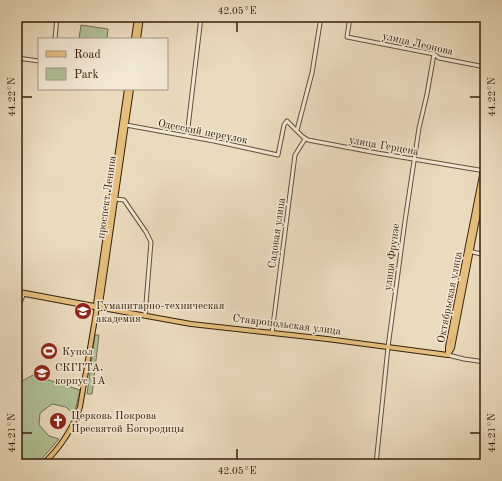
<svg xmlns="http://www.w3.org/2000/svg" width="502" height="481" font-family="'Old Standard TT',serif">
	<rect width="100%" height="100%" fill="#ebdbbe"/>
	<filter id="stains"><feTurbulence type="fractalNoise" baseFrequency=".005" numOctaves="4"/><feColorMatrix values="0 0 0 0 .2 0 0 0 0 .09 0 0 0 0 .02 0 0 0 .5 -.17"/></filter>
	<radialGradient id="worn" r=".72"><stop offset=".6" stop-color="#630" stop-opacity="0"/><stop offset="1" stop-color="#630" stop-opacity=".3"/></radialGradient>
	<!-- green -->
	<path fill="#b1c197" stroke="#747150" d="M81 25 108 29 107 39H79Z
		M95 335H99L92 394H87Z
		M33 375 80 390 74 415 66 407 52 404 40 413 39 425 49 436 59 439 39 462 17 459V400L22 381Z"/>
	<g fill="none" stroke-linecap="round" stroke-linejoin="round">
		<!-- minor casing -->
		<g stroke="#645036" stroke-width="5">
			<path id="minor" d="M350 17 347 37 434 54 439 58 485 67
				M55 39 57 17
				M17 58 39 61
				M126 125 214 141 278 155 284 125 287 121 303 137 308 140 377 153 485 171
				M297 130 312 73 321 17
				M187 136 201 17
				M115 199 124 200 146 232 151 242 145 316
				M469 251 485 255
				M17 310 24 293
				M272 333 295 155 305 139
				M448 355 464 359 485 362
				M17 366C23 373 19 381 17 389
				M17 462 32 464
				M376 464 388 347 405 221 419 128 427 94 434 54"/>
		</g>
		<!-- major casing -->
		<g stroke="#372109" stroke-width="6">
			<path id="major" d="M134 39 137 17
				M138 39 141 17
				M97 307 191 324 327 339 448 355
				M97 307 100 304 131 89
				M449 353 452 348 485 177
				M448 355V347L485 160
				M43 464C59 449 73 428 80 407L97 307 96 304 127 89"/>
		</g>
		<!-- highway casing -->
		<g stroke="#372109" stroke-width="7">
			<path id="highway" d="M17 292 97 307"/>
		</g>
		<!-- minor -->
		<use href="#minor" stroke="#f2e8d5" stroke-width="3"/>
		<!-- major -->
		<use href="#major" stroke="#e6be7f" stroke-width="4"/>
		<!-- highway -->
		<use href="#highway" stroke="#e6be7f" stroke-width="5"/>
	</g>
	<!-- ticks -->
	<path fill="none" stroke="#372109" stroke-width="1.5" d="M237 22V32M22 97H32M470 97H480M22 433H32M470 433H480M237 449V459"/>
	<!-- icons -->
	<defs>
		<g id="university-disc" transform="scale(0.9)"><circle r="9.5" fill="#8f2418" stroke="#f2e8d5"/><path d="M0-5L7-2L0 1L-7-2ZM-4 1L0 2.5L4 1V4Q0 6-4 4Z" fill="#fff"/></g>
		<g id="stadium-disc" transform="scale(0.9)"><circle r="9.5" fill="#8f2418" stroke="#f2e8d5"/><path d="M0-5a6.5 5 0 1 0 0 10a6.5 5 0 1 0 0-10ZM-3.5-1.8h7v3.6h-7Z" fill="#fff"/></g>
		<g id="church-disc" transform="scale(0.9)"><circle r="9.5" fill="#8f2418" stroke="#f2e8d5"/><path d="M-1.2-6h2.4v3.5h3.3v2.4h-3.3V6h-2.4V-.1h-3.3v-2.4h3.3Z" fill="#fff"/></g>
	</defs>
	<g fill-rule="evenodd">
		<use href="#university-disc" x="83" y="311"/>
		<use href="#stadium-disc" x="49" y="351"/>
		<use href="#university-disc" x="42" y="373"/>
		<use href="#church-disc" x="58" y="421"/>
	</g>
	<g text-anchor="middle" stroke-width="3" stroke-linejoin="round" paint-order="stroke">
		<!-- street labels -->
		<g font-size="11" fill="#372109" stroke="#f2e8d5">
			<text transform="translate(418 43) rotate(13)" y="4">улица Леонова</text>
			<text transform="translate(203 131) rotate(11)" y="4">Одесский переулок</text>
			<text transform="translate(384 145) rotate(10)" y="4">улица Герцена</text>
			<text transform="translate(106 197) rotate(-82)" y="4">проспект Ленина</text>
			<text transform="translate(276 233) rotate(-82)" y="4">Садовая улица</text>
			<text transform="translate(391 257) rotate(-83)" y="4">улица Фрунзе</text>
			<text transform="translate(449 297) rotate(-79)" y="4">Октябрьская улица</text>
			<text transform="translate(287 324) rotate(7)" y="4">Ставропольская улица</text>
		</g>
		<!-- poi labels -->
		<g font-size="11" fill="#372109" stroke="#f2e8d5" text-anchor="start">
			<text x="96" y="309">Гуманитарно-техническая<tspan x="96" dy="13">академия</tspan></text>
			<text x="62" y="355">Купол</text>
			<text x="55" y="371">СКГГТА,<tspan x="55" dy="13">корпус 1А</tspan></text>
			<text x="71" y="419">Церковь Покрова<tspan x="71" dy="13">Пресвятой Богородицы</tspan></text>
		</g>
	</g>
	<!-- margin -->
	<rect width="502" height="481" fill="none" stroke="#ebdbbe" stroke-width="44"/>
	<!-- legend -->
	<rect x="38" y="38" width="130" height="52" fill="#f2e8d5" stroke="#a79883"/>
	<rect x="46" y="51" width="20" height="6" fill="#e6be7f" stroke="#a79883"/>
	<text x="74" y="58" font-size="12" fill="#372109">Road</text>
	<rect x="46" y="68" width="20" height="12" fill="#b1c197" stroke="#a79883"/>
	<text x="74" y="78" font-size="12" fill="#372109">Park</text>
	<rect x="22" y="22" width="458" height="437" fill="none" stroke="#372109" stroke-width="1.5"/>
	<g font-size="10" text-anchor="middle" fill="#372109">
		<text x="237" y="14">42.05°E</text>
		<text transform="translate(11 97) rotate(-90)" y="4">44.22°N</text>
		<text transform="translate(491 97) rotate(-90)" y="4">44.22°N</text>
		<text transform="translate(11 433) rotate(-90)" y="4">44.21°N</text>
		<text transform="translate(491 433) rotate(-90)" y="4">44.21°N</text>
		<text x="237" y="474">42.05°E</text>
	</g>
	<rect width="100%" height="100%" filter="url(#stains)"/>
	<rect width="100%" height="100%" fill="url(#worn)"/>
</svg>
